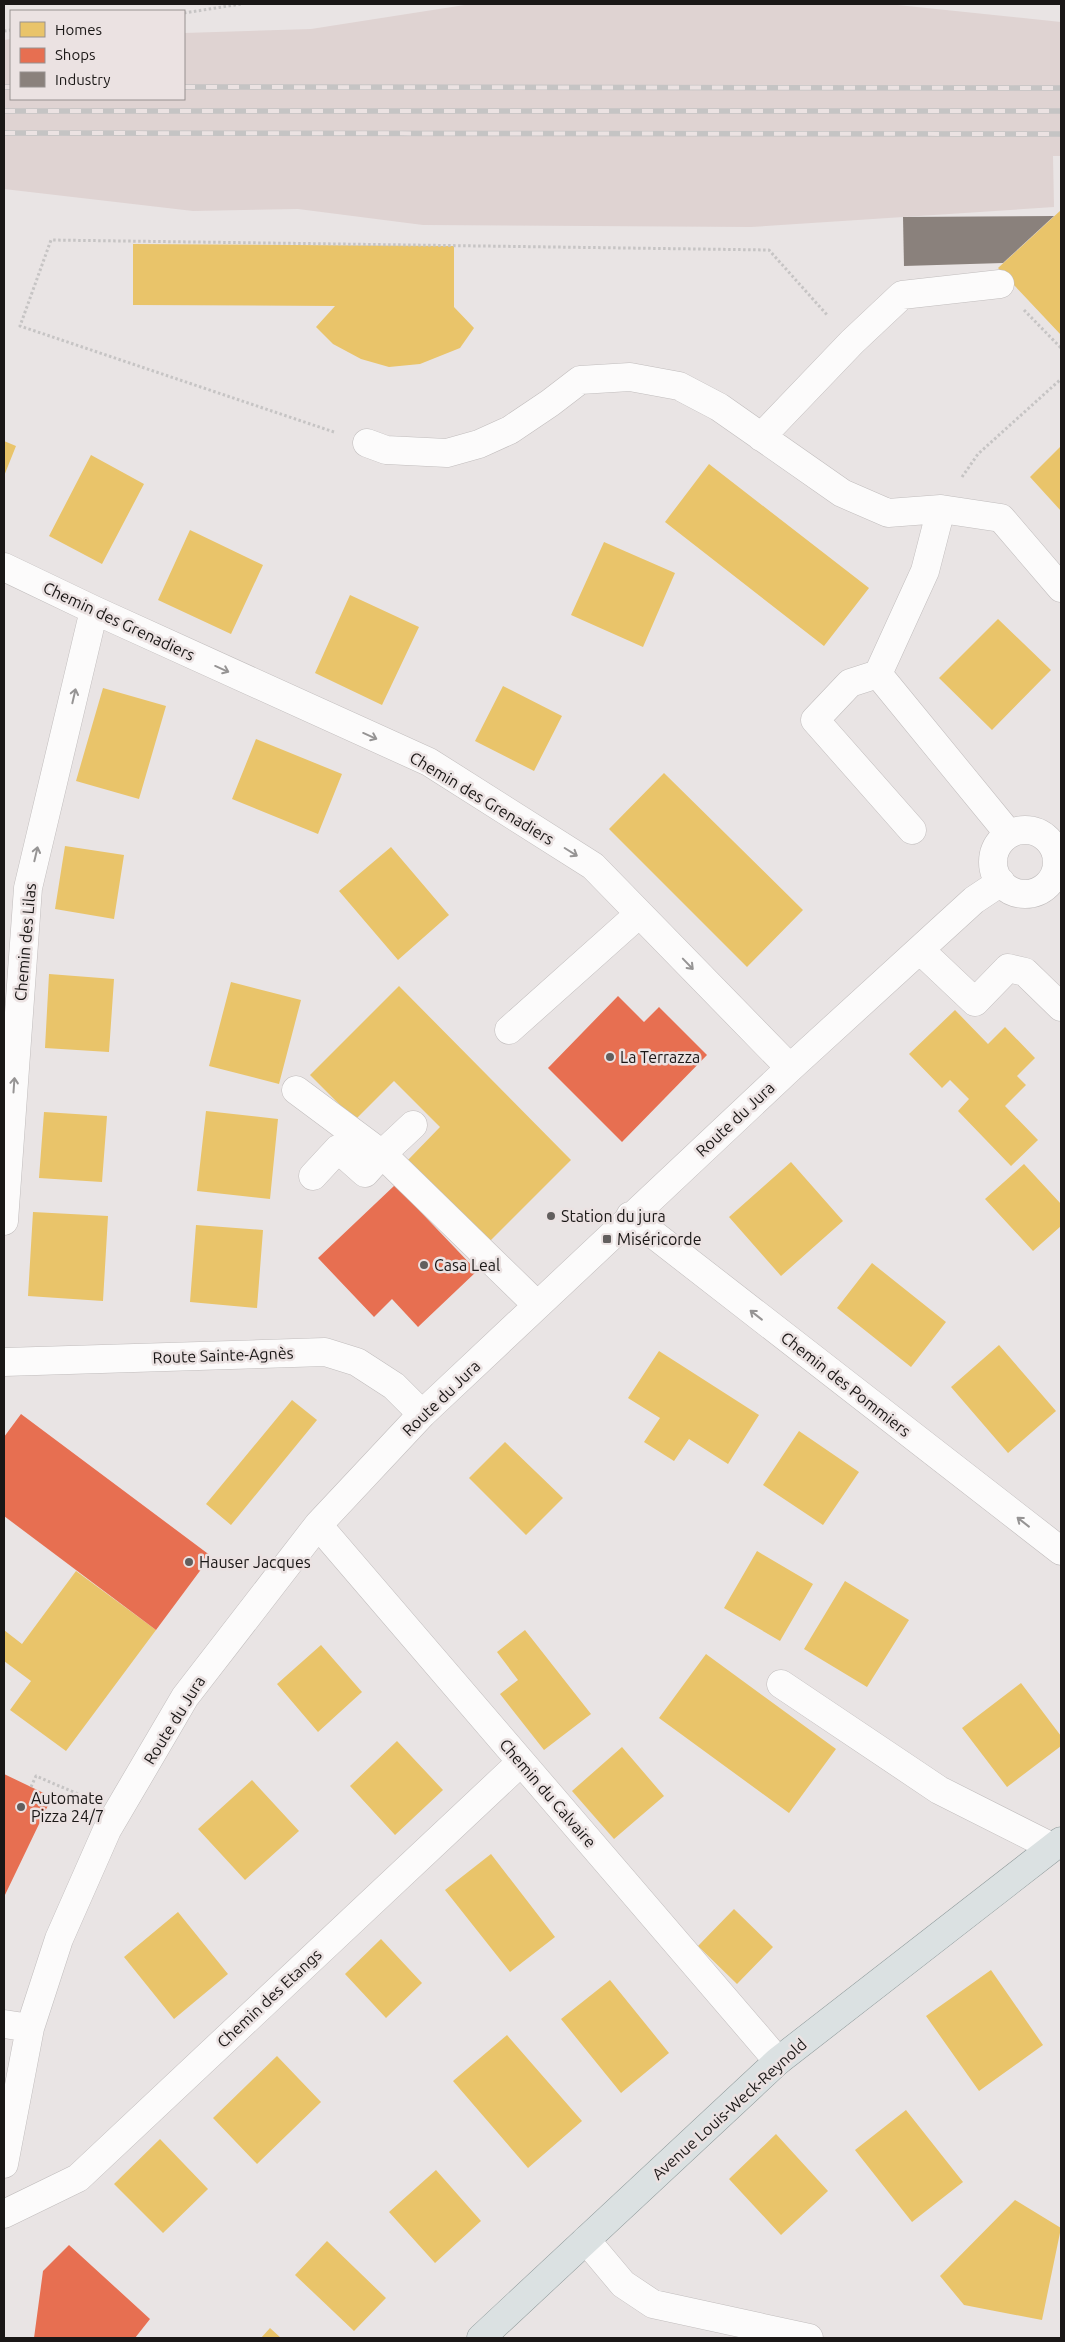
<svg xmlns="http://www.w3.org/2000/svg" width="1065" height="2342" font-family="Ubuntu,sans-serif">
	<rect width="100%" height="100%" fill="#e9e4e4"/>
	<!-- built -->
	<path fill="#dfd3d2" d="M471 4H888L1061 22V156H1053L1054 207 751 227 423 225 298 209 193 211 4 189V40L11 39V99H184V33L311 29Z"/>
	<!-- homes -->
	<path fill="#e9c46a" d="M1061 210V335L998 268Z
		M133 244 454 246V307L474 328 460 348 420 364 389 367 361 359 333 344 316 327 335 306 133 305Z
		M4 441 16 446 4 476Z
		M1061 446V511L1030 477Z
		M91 455 144 484 102 564 49 536Z
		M709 464 869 588 824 646 665 522Z
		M190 530 263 565 231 634 158 600Z
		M604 542 675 573 643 647 571 615Z
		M350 595 419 627 382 705 315 673Z
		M998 619 1051 670 992 730 939 678Z
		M503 686 562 716 534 771 475 741Z
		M103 688 166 706 139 799 76 781Z
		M256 739 342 774 318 834 232 799Z
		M664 773 803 910 747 967 609 829Z
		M65 846 124 855 114 919 55 909Z
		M391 847 449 915 398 960 339 891Z
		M49 974 114 979 109 1052 45 1048Z
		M231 982 301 1000 279 1084 209 1066Z
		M399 986 571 1160 488 1243 407 1161 440 1127 394 1081 355 1120 310 1075Z
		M955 1010 988 1044 1005 1027 1035 1058 1017 1076 1026 1085 1005 1106 1038 1140 1011 1166 958 1111 969 1099 950 1080 942 1088 909 1054Z
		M206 1111 278 1119 270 1199 197 1191Z
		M44 1112 107 1116 102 1182 39 1178Z
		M791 1162 843 1221 781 1276 729 1217Z
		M1024 1164 1061 1204V1226L1033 1251 985 1199Z
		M33 1212 108 1216 103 1301 28 1296Z
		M196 1225 263 1230 257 1308 190 1302Z
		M872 1263 946 1322 911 1367 837 1308Z
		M999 1345 1056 1411 1008 1453 951 1387Z
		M659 1351 759 1415 728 1464 689 1439 674 1461 644 1442 660 1418 628 1398Z
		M292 1400 317 1420 231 1525 206 1504Z
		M799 1431 859 1472 823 1525 763 1485Z
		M505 1442 563 1498 526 1535 469 1478Z
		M757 1551 813 1584 780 1641 724 1608Z
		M76 1571 156 1630 66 1751 10 1710 31 1681 4 1661V1630L22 1644Z
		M845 1581 909 1620 867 1687 804 1649Z
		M525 1630 591 1714 544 1750 500 1694 518 1680 497 1652Z
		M321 1645 362 1692 318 1732 277 1684Z
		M706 1654 836 1749 789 1813 659 1718Z
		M1021 1683 1061 1736V1746L1007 1787 962 1728Z
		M397 1741 443 1790 395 1835 350 1786Z
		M622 1747 664 1796 614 1839 572 1791Z
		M252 1780 299 1831 245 1880 198 1829Z
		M491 1854 555 1937 510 1972 445 1890Z
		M734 1909 773 1947 737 1984 698 1946Z
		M178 1912 228 1974 174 2019 124 1957Z
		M381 1939 422 1983 386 2018 345 1974Z
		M991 1970 1043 2045 979 2091 926 2016Z
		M610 1980 669 2053 621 2093 561 2019Z
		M507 2035 582 2121 528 2168 453 2081Z
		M277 2056 321 2102 257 2164 213 2118Z
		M906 2110 963 2182 912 2222 855 2150Z
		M776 2134 828 2191 781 2235 729 2179Z
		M160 2139 208 2189 163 2233 114 2184Z
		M436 2170 481 2221 435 2263 389 2212Z
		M1015 2200 1061 2228 1042 2320 964 2305 940 2276Z
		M327 2241 386 2298 354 2331 295 2275Z
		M270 2328 281 2338H261Z"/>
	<!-- shops -->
	<path fill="#e76f51" d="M618 996 644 1022 659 1007 707 1055 622 1142 548 1068Z
		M395 1185 477 1271 418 1327 392 1299 374 1317 318 1258Z
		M21 1414 211 1556 156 1630 4 1516V1437Z
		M4 1774 52 1797 4 1897Z
		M69 2245 150 2319 135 2338H34L43 2271Z"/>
	<!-- industry -->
	<path fill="#8a817c" d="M1054 216 1003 263 904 266 903 217Z"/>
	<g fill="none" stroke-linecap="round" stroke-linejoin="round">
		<!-- minor casing -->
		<g stroke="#c1bdbd" stroke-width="29">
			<path id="minor" d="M761 437 852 342 902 295 1000 284
				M367 443 386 450 447 453 479 444 510 430 550 403 580 380 630 377 679 386 719 407 842 493 888 513 941 509 925 571 878 674 1009 834
				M941 509 1001 518 1061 588
				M4 567 94 610 429 762 593 866 790 1068
				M878 674 850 683 815 720 912 830
				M993 862a32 32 0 1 1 64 0a32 32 0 1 1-64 0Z
				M920 950 975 1002 1008 968 1025 972 1061 1007
				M509 1030 639 914
				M296 1090 382 1154 365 1173 338 1149 313 1176
				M413 1125 382 1154 537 1305
				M630 1216 1061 1551
				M4 1221 28 888 94 610
				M4 1362 325 1352 357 1362 394 1386 422 1414
				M318 1525 778 2061
				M781 1684 939 1790 1052 1847
				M4 2024 30 2028
				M4 2164 30 2028 59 1939 107 1830 185 1697 318 1525 422 1414 790 1068 974 900 1001 882
				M4 2214 78 2178 521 1762
				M586 2240 623 2284 653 2304 809 2338"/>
		</g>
		<!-- major casing -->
		<g stroke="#8f9a9b" stroke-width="29">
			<path id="major" d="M481 2338 778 2061 1061 1841"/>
		</g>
		<!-- path -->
		<path stroke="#c6c4c4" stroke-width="3" stroke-dasharray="2.5 2.5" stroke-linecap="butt" d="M184 13 241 4
			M4 31 11 30
			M1024 310 1061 348
			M334 432 20 326 51 240 769 250 828 316
			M962 477 978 454 1061 379
			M31 1787 36 1776 85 1797"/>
		<!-- minor -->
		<use href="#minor" stroke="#fcfbfb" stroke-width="28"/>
		<!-- major -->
		<use href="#major" stroke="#dbe1e2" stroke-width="28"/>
		<!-- rail casing -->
		<g stroke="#c5c4c4" stroke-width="5.5">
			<path id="rail" d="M4 87H11
				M184 87 1061 88
				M4 111H1061
				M4 133 1061 134"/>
		</g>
		<!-- rail -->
		<use href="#rail" stroke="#ebe2e2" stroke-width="4" stroke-dasharray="11" stroke-linecap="butt"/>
	</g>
	<!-- one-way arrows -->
	<defs><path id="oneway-shaft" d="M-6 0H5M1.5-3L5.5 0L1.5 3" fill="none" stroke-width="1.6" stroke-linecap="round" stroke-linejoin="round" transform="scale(1.25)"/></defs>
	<g stroke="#969494">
		<use href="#oneway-shaft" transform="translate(222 669) rotate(24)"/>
		<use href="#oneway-shaft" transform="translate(74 696) rotate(-77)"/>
		<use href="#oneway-shaft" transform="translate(370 736) rotate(24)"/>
		<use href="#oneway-shaft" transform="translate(571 852) rotate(32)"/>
		<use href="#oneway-shaft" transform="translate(36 854) rotate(-77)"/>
		<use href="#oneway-shaft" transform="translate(688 964) rotate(46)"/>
		<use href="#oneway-shaft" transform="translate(14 1085) rotate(-86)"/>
		<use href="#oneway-shaft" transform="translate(756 1315) rotate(-142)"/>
		<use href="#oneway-shaft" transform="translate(1023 1522) rotate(-142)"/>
	</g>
	<!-- markers -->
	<g fill="#625f5e" stroke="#ebe2e2" stroke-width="2">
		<circle cx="610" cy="1057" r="5"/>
		<circle cx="551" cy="1216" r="5"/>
		<rect x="602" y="1234" width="10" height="10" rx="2.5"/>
		<circle cx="424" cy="1265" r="5"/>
		<circle cx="189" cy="1562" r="5"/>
		<circle cx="21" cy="1807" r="5"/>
	</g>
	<g text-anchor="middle" stroke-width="5" stroke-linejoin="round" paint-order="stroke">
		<!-- street labels -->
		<g font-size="16" fill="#1a1716" stroke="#ebe2e2">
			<text transform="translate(119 621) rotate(25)" y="6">Chemin des Grenadiers</text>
			<text transform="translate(482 798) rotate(31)" y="6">Chemin des Grenadiers</text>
			<text transform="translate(25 942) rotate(-85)" y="6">Chemin des Lilas</text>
			<text transform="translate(735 1119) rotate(-43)" y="6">Route du Jura</text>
			<text transform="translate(223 1355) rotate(-2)" y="6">Route Sainte-Agnès</text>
			<text transform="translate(846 1384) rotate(38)" y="6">Chemin des Pommiers</text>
			<text transform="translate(441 1398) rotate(-44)" y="6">Route du Jura</text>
			<text transform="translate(174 1720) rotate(-58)" y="6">Route du Jura</text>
			<text transform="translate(548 1793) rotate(49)" y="6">Chemin du Calvaire</text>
			<text transform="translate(269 1998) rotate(-43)" y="6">Chemin des Etangs</text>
			<text transform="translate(729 2109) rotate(-42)" y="6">Avenue Louis-Weck-Reynold</text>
		</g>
		<!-- poi labels -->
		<g font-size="16" fill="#1a1716" stroke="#ebe2e2" text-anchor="start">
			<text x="620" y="1063">La Terrazza</text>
			<text x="561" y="1222">Station du jura</text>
			<text x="617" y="1245">Miséricorde</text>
			<text x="434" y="1271">Casa Leal</text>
			<text x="199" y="1568">Hauser Jacques</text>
			<text x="31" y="1804">Automate<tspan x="31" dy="18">Pizza 24/7</tspan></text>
		</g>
	</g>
	<!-- border -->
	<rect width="1065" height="2342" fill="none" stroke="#1a1716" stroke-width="10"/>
	<!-- legend -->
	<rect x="10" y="10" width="175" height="90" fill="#ebe2e2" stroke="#979190"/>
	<rect x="20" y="22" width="25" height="15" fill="#e9c46a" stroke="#979190"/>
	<text x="55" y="35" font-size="15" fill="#1a1716">Homes</text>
	<rect x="20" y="48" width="25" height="15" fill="#e76f51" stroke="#979190"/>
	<text x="55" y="60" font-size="15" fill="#1a1716">Shops</text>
	<rect x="20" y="72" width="25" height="15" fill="#8a817c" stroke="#979190"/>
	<text x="55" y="85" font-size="15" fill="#1a1716">Industry</text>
</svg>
